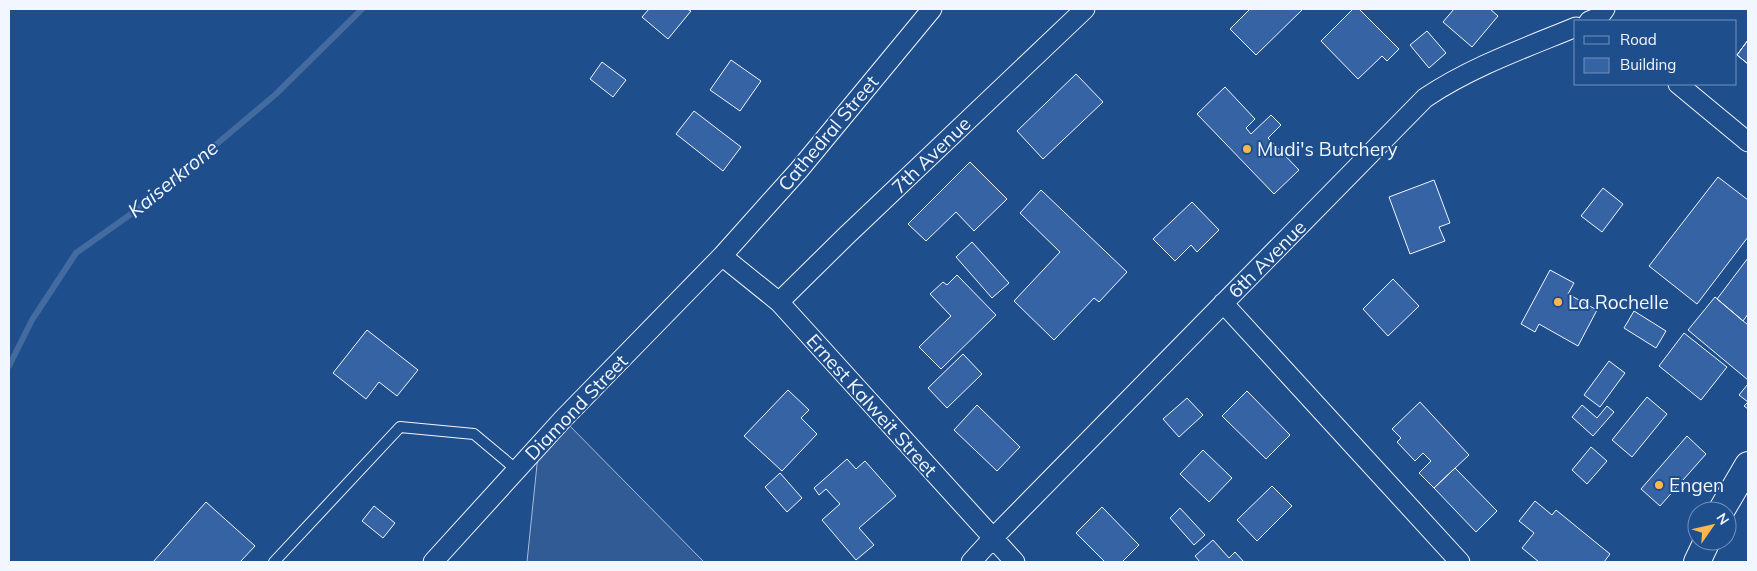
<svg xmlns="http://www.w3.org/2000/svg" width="1757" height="571" font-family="Mulish,sans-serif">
	<rect width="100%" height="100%" fill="#1f4e8c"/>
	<!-- built -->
	<path fill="#305b95" stroke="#a8bbd7" d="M563 419 704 562H527L539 445Z"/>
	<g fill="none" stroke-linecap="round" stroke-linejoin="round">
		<!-- stream -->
		<path stroke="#446ba0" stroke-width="6" d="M9 366 32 320 76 253 148 202 276 94 362 9"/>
	</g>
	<!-- building -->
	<path fill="#3563a3" stroke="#f2f6ff" d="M649 9H687L691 11 668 39 642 17Z
		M1250 9H1303L1256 55 1230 29Z
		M1353 9H1359L1399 49 1387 61 1382 56 1358 79 1321 41Z
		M1454 9H1490L1498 16 1472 47 1443 22Z
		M1427 31 1446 53 1429 68 1410 45Z
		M1748 40V64L1737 55Z
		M1748 40V64L1737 55Z
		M731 60 761 81 740 111 710 90Z
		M602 62 626 80 613 97 590 79Z
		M1076 74 1103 102 1043 159 1017 131Z
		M1225 87 1255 119 1246 128 1251 134 1271 115 1281 125 1268 138 1299 170 1274 194 1197 114Z
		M694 111 741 147 723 171 676 134Z
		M970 162 1007 199 974 231 956 212 926 241 908 224Z
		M1718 177 1748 200V237L1697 304 1649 266Z
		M1434 180 1450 223 1439 227 1445 241 1410 254 1389 197Z
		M1603 188 1623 204 1602 232 1581 216Z
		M1041 190 1127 272 1099 302 1094 298 1054 340 1014 301 1060 252 1020 213Z
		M1192 202 1219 230 1197 252 1191 245 1175 261 1153 239Z
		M972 242 1009 283 992 298 956 257Z
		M1748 258V314L1743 321 1717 299Z
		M1550 270 1574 283 1568 294 1597 310 1578 346 1539 324 1535 332 1521 324Z
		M957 275 996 315 941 369 919 347 951 316 930 294 943 282 947 285Z
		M1393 279 1419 306 1388 336 1363 309Z
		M1715 297 1748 325V380L1688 330Z
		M1634 311 1666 331 1656 348 1624 328Z
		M367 330 418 370 397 396 379 382 366 399 333 373Z
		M1684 333 1727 367 1701 400 1659 366Z
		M963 354 982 374 947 408 928 388Z
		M1609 361 1625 373 1600 407 1584 395Z
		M1748 384V409L1744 406 1748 402 1739 395Z
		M788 390 809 410 801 418 817 434 782 471 744 436Z
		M1247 391 1290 435 1266 459 1222 416Z
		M1647 397 1667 414 1632 457 1612 440Z
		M1187 398 1203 415 1179 437 1163 419Z
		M1420 402 1469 455 1434 488 1419 473 1431 461 1423 453 1415 461 1397 442 1401 438 1392 429Z
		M977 405 1020 447 997 471 954 430Z
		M1582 405 1597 418 1607 406 1614 412 1593 436 1572 417Z
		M1687 436 1706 454 1660 506 1641 489Z
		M1591 447 1607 461 1587 484 1572 470Z
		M1203 450 1232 478 1209 502 1180 474Z
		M847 459 856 469 865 461 896 496 859 528 874 545 856 560 822 520 840 504 826 489 819 495 814 488Z
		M1455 468 1497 511 1476 532 1434 488Z
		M780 473 802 498 787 512 765 487Z
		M1272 486 1292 506 1257 541 1237 520Z
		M1535 501 1552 515 1556 510 1610 554 1604 562H1539L1522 548 1534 533 1519 521Z
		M206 502 255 546 240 562H153Z
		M374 506 395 523 383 538 362 521Z
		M1102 507 1139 545 1122 562H1105L1076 533Z
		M1180 508 1205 535 1194 545 1170 518Z
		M1213 540 1229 558 1235 552 1244 562H1200L1195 556Z"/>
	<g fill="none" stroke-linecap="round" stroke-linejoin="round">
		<!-- lane casing -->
		<g stroke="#f2f6ff" stroke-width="12">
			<path id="lane" d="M274 562 400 427 474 434 517 470"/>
		</g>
		<!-- street casing -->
		<g stroke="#f2f6ff" stroke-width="21">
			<path id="street" d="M1589 21 1599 17 1605 9
				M1678 84 1748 142
				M722 256 779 302 1015 562
				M779 302 846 236 1085 9
				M1223 303 1460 562
				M433 562 563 419 722 256 799 170 932 9
				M971 562 992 539 1425 98C1471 67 1525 48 1576 27"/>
		</g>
		<!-- secondary casing -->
		<g stroke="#f2f6ff" stroke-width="28">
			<path id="secondary" d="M1721 511 1748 465
				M1697 562 1707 541"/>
		</g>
		<!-- lane -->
		<use href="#lane" stroke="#1f4e8c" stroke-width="10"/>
		<!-- street -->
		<use href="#street" stroke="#1f4e8c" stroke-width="19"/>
		<!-- secondary -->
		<use href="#secondary" stroke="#1f4e8c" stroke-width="26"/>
	</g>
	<!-- markers -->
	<g fill="#ffb74d" stroke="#1f4e8c" stroke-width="2">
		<circle cx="1247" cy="149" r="5"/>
		<circle cx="1558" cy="302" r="5"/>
		<circle cx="1659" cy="485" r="5"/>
	</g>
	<g text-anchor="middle" stroke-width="4" stroke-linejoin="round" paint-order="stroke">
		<!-- street labels -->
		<g font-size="19" fill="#f2f6ff" stroke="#1f4e8c">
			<text transform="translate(828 133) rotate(-50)" y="7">Cathedral Street</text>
			<text transform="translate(931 155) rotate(-44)" y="7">7th Avenue</text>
			<text transform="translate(1267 259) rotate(-45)" y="7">6th Avenue</text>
			<text transform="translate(872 405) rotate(48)" y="7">Ernest Kalweit Street</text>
			<text transform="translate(576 407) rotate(-46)" y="7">Diamond Street</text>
		</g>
		<!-- poi labels -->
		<g font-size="19" fill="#f2f6ff" stroke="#1f4e8c" text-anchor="start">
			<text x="1257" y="156">Mudi's Butchery</text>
			<text x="1568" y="309">La Rochelle</text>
			<text x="1669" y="492">Engen</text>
		</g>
		<!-- water labels -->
		<g font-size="20" font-style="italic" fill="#f2f6ff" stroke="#1f4e8c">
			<text transform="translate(173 179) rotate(-39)" y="7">Kaiserkrone</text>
		</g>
	</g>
	<!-- border -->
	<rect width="1757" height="571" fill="none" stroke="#f2f6ff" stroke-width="20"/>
	<!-- legend -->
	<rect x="1574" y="20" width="162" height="65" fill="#1f4e8c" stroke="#7391ba"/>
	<rect x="1584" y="36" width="25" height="8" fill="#1f4e8c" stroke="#7391ba"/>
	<text x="1620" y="45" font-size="15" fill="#f2f6ff">Road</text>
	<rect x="1584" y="58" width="25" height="15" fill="#3563a3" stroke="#7391ba"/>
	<text x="1620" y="70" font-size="15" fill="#f2f6ff">Building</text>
	<!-- north arrow -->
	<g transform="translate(1712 526) rotate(56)"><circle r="24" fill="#1f4e8c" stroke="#7391ba"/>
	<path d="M0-4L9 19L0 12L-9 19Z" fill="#ffb74d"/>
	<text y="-8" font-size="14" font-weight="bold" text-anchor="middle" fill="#f2f6ff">N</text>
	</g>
</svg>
